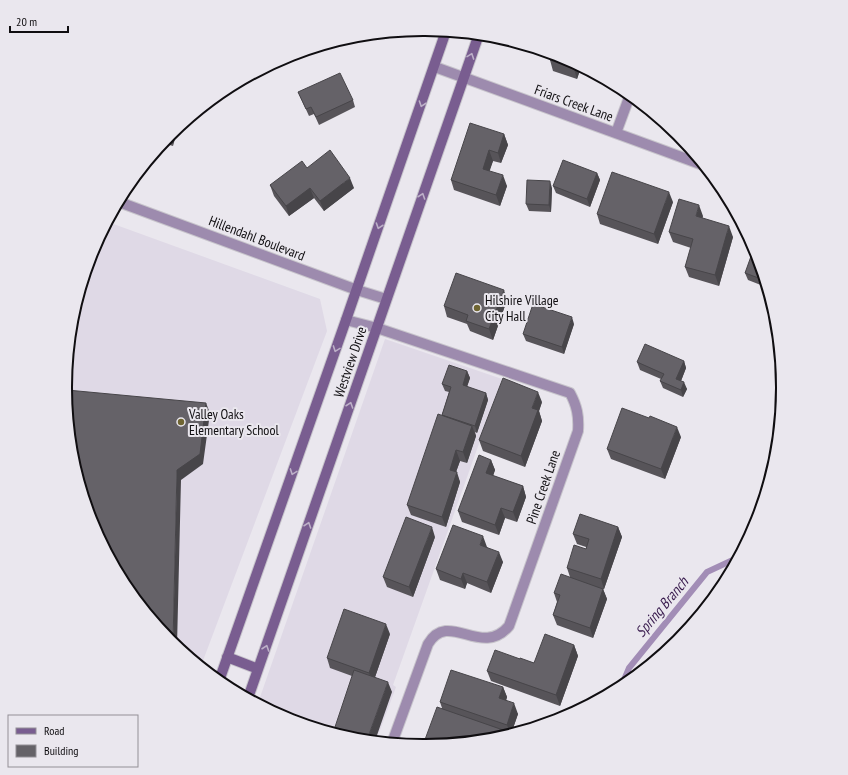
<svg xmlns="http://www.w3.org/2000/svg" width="848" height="775" font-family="'PT Sans Narrow',sans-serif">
	<rect width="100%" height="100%" fill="#eae7ee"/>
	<!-- built -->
	<path fill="#dfd9e6" d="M108 222 320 299 327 331 201 666 170 641 72 457 66 387 72 317 93 250Z
		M385 339 502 379 393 685 396 687 376 741 354 739 287 719 258 703Z"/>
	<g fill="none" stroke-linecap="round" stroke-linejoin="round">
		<!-- stream -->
		<path stroke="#a28db6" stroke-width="6" d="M621 687 629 668 707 572 737 558"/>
		<!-- street casing -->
		<g stroke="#c7c4cb" stroke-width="12">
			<path id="street" d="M435 67 703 165
				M616 133 630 95
				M119 202 357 290 386 299
				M346 320 377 328 570 393C577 406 579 416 578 431L509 626C481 659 449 609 428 644L392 743"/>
		</g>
		<!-- secondary casing -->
		<g stroke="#c7c4cb" stroke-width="12">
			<path id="secondary" d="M227 657 258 669
				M219 681 346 320 446 31
				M248 698 479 34"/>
		</g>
		<!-- street -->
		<use href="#street" stroke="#9d8bae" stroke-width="10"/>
		<!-- secondary -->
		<use href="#secondary" stroke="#795d90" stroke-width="10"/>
	</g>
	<!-- wall -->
	<path fill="#575459" d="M299 52 298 56 293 54Z
		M561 56 581 67 577 79 553 71 550 60Z
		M298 92 353 100 355 107 319 125 314 114 309 116Z
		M171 134 173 146 163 143Z
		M504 134 508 145 501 163 493 161 489 171 507 186 500 206 454 190 451 180Z
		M307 168 354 188 324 211 314 198 289 216 274 196 270 185Z
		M597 173 600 180 590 207 556 193 553 186Z
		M552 188 551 212 529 211 526 204Z
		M673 202 658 244 600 224 597 214Z
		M703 216 702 218 733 237 719 286 689 277 685 267 691 248 673 242 669 232Z
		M755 251 766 287 748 280 745 273Z
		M507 300 493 340 470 331 467 324 447 317 444 306Z
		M574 324 564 354 526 341 523 334Z
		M684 361 686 368 681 381 687 389 683 397 663 388 660 381 661 379 640 370 637 362Z
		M467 371 470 378 467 387 486 393 488 400 477 433 475 432 476 436 467 463 460 461 456 472 460 482 446 527 411 515 407 505 442 416V415L449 392 445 391 442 384Z
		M542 402 539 411 542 421 525 467 483 451 479 440Z
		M681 437 665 479 611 459 607 449Z
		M491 460 495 470 493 476 523 486 526 497 517 522 505 518 499 535 462 522 458 511Z
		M618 527 622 537 604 589H603L607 599 593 638 557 625 553 615 557 602 554 593 570 577 567 568 586 549V547L577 544 573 534Z
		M435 537 413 597 387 587 383 577Z
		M487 547 503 562 491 593 467 583 465 589 440 580 436 569Z
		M390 634 375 677 392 692 352 676 330 668 327 658Z
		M574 645 578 656 560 706 491 681 487 671 520 659 534 663Z
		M503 687 507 697 506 701 518 714 511 734 509 735 507 734V735L494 739 424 746 423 745 442 708 440 702Z"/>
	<!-- shaded-wall -->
	<path fill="#474549" d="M575 64 581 67 577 79 574 69Z
		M178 128 173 146 170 138 172 133Z
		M504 134 508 145 501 163 498 153Z
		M489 150 493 161 487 179 483 169Z
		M597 173 600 180 590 207 587 199Z
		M503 175 507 186 500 206 496 195Z
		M350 178 354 188 324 211 320 201Z
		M550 181 552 188 551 212 549 205Z
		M310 188 314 198 289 216 286 206Z
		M669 192 673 202 658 244 654 234Z
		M699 205 703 216 700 227 696 216Z
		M729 226 733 237 719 286 715 275Z
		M504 290 507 300 493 340 489 329Z
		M572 317 574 324 564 354 562 347Z
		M684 361 686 368 679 386 676 379Z
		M467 371 470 378 465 392 463 385Z
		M684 382 687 389 683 397 681 390Z
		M538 392 542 402 539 411 542 421 525 467 521 456 532 408Z
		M486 393 488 400 477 433 475 426Z
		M206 403 210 413 203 464 181 480 177 646 173 643 177 470Z
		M472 426 476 436 467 463 463 452Z
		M677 427 681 437 665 479 661 469Z
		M456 450 460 461 453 480 450 470Z
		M491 460 495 470 490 484 486 473Z
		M457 472 460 482 446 527 442 517Z
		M523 486 526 497 517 522 513 512Z
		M501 508 505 518 499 535 495 525Z
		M432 527 435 537 413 597 409 587Z
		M618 527 622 537 604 589 601 579Z
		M483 536 487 547 484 555 480 545Z
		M499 552 503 562 491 593 487 582Z
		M463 573 467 583 465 589 461 579Z
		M603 589 607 599 593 638 590 628Z
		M386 624 390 634 373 683 369 673Z
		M574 645 578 656 560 706 556 695Z
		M388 682 392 692 375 741 367 740Z
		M503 687 507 697 503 709 499 698Z
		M514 703 518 714 511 734H510L507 725Z
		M506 731 507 735 504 736Z"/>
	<!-- building -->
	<path fill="#656268" stroke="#474549" d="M552 53 561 56 575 64 574 69 550 60Z
		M340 73 353 100 316 117 311 107 306 109 298 92Z
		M470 123 504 134 498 153 489 150 483 169 503 175 496 195 451 180Z
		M172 133 170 138H168L171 134Z
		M330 150 350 178 320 201 310 188 286 206 270 185 302 161 307 168Z
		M563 160 597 173 587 199 553 186Z
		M612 172 669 192 654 234 597 214Z
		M527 180 550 181 549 205 526 204Z
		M679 199 699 205 696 216 729 226 715 275 685 267 693 239 669 232Z
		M754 248 755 251 764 280 745 273Z
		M456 273 504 290 489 329 466 321 468 315 444 306Z
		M533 304 572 317 562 347 523 334Z
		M645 344 684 361 676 379 684 382 681 390 660 381 664 374 637 362Z
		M449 365 467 371 463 385 486 393 475 426 442 415 451 387 442 384Z
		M503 378 538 392 532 408 538 410 521 456 479 440Z
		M67 390 206 403 200 454 177 470 173 643 170 641 126 586 93 524 72 457 66 396Z
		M622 408 649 418 650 416 677 427 661 469 607 449Z
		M438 414 472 426 463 452 456 450 450 470 457 472 442 517 407 505Z
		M479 455 491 460 486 473 523 486 513 512 501 508 495 525 458 511Z
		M580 514 618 527 601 579 567 568 574 545 586 549 589 539 573 534Z
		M406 517 432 527 409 587 383 577Z
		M453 525 483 536 480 545 499 552 487 582 463 573 461 579 436 569Z
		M561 574 603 589 590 628 553 615 560 595 554 593Z
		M344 609 386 624 369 673 327 658Z
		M545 634 574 645 556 695 487 671 495 650 520 659V658L534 663Z
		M354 670 388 682 367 740 354 739 333 733Z
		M451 670 503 687 499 698 514 703 507 725 440 702Z
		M437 707 506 731 504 736 494 739 427 746 423 745Z"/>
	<!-- one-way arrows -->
	<defs><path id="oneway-chevron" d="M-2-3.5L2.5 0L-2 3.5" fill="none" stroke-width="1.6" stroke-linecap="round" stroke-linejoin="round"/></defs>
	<g stroke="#bdb0c8">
		<use href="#oneway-chevron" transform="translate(471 56) rotate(-70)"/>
		<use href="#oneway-chevron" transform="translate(422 104) rotate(109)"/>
		<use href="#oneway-chevron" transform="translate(422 196) rotate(-71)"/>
		<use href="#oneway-chevron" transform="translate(379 226) rotate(109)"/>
		<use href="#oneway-chevron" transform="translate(336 349) rotate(110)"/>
		<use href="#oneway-chevron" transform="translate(350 405) rotate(-71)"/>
		<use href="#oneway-chevron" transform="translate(293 472) rotate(110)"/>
		<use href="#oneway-chevron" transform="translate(308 525) rotate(-71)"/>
		<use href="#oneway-chevron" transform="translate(266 648) rotate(-71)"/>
	</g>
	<!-- markers -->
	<g fill="#6f6532" stroke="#eae7ee" stroke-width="1.5">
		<circle cx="477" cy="308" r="4"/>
		<circle cx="181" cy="422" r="4"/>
	</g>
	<g text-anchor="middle" stroke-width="4" stroke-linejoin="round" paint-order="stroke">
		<!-- street labels -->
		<g font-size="14" fill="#100e11" stroke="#eae7ee">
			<text transform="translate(574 103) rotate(20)" y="5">Friars Creek Lane</text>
			<text transform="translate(257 238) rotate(21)" y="5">Hillendahl Boulevard</text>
			<text transform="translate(350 362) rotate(-71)" y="5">Westview Drive</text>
			<text transform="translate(543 487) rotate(-71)" y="5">Pine Creek Lane</text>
		</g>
		<!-- poi labels -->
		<g font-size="14" fill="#100e11" stroke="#eae7ee" text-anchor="start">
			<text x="485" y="305">Hilshire Village<tspan x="485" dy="16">City Hall</tspan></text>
			<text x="189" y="419">Valley Oaks<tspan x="189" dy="16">Elementary School</tspan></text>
		</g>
		<!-- water labels -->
		<g font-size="15" font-style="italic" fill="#381a4d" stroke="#eae7ee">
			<text transform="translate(662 607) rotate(-50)" y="5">Spring Branch</text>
		</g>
	</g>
	<!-- crop -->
	<path d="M0 0H848V775H0ZM423 36H425A351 351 0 0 1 776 387V388A351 351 0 0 1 425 739H423A351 351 0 0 1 72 388V387A351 351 0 0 1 423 36Z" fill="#eae7ee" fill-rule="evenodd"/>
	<path fill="none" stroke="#100e11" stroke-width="2" d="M423 36H425A351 351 0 0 1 776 387V388A351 351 0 0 1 425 739H423A351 351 0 0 1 72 388V387A351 351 0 0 1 423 36Z"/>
	<!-- legend -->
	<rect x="8" y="715" width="130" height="52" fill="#eae7ee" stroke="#939096"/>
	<rect x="16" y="728" width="20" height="6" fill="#795d90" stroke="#939096"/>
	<text x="44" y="735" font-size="12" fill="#100e11">Road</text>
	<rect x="16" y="745" width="20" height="12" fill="#656268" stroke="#939096"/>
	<text x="44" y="755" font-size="12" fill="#100e11">Building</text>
	<!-- scale -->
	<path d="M10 26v6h58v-6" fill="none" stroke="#100e11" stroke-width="2"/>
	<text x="16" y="26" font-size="12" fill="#100e11" stroke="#eae7ee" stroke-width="3" paint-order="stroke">20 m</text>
</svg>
